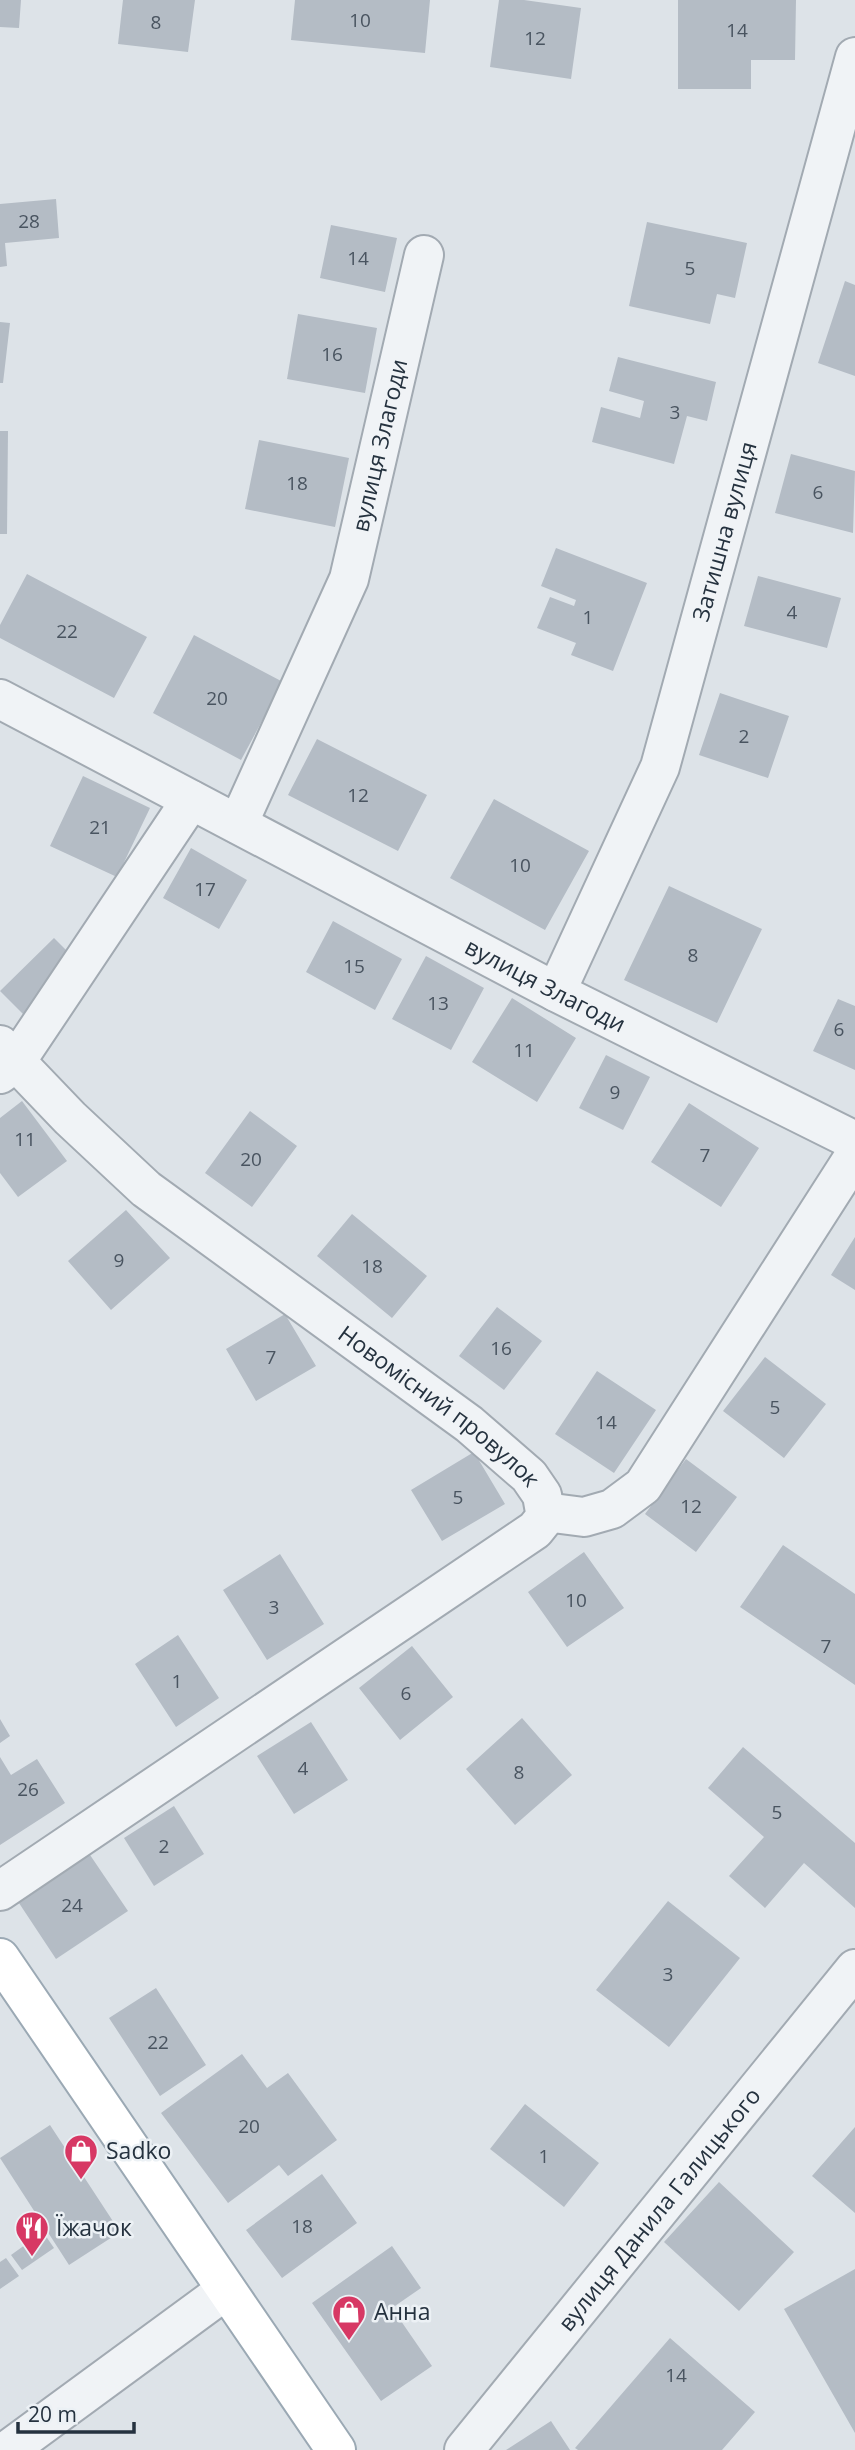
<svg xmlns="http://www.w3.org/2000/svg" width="855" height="2450" font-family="'Open Sans',sans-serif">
	<rect width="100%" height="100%" fill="#dde3e8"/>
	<!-- building -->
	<path fill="#b4bcc5" d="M0 0H21L19 28 0 27Z
		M123 0H195L188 52 118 44Z
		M295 0H430L425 53 291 40Z
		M499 0H524L581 8 571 79 490 67Z
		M678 0H796L795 60H751V89H678Z
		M56 199 59 238 5 243 7 266 0 267V204Z
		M647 222 747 243 735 298 717 294 710 324 629 306Z
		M331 225 397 238 385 292 320 278Z
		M845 281 855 285V376L818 363Z
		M298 314 377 328 365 393 287 379Z
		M0 322 10 323 3 383H0Z
		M618 357 716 382 707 421 687 416 674 464 592 442 601 407 640 418 644 401 609 391Z
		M0 431H8L7 534H0Z
		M259 440 349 458 335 527 245 509Z
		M791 454 855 471 853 533 775 513Z
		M556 548 647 583 613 671 571 655 576 643 537 628 550 597 574 606 576 600 541 586Z
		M27 574 147 637 114 698 0 638V625Z
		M758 576 841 598 827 648 744 626Z
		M194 635 283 682 241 760 153 713Z
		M720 693 789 716 768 778 699 755Z
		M317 739 427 795 398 851 288 795Z
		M83 776 150 808 117 877 50 846Z
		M494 799 589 851 545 930 450 878Z
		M191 848 247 880 219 929 163 898Z
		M669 886 762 929 717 1023 624 980Z
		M333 921 402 959 375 1010 306 972Z
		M54 938 80 964 26 1017 0 991Z
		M426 956 484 988 451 1050 392 1019Z
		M512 998 576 1038 537 1102 472 1062Z
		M838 999 855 1006V1070L813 1051Z
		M606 1055 650 1077 623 1130 579 1108Z
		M22 1101 67 1161 18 1197 0 1173V1118Z
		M689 1103 759 1148 721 1207 651 1162Z
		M250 1111 297 1146 252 1207 205 1173Z
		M126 1210 170 1258 111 1310 68 1261Z
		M352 1214 427 1276 392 1318 317 1256Z
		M855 1237V1290L831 1275Z
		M497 1307 542 1341 504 1390 459 1356Z
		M285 1314 316 1366 256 1401 226 1349Z
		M765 1357 826 1404 784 1458 723 1411Z
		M597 1371 656 1410 614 1473 555 1434Z
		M474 1452 505 1504 442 1541 411 1490Z
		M686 1459 737 1497 696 1552 645 1514Z
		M783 1545 855 1594V1685L740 1607Z
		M584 1552 624 1608 567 1647 528 1592Z
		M280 1554 324 1624 267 1660 223 1590Z
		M178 1635 219 1698 176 1727 135 1664Z
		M412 1646 453 1697 400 1740 359 1688Z
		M522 1718 572 1775 515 1825 466 1769Z
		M0 1719 10 1736 0 1743Z
		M311 1722 348 1780 294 1814 257 1756Z
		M743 1747 855 1843V1908L804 1863 765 1908 729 1876 764 1837 708 1788Z
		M0 1757 11 1775 37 1759 65 1803 0 1845Z
		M174 1806 204 1854 154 1886 124 1838Z
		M88 1852 128 1911 56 1959 17 1900Z
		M668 1901 740 1958 669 2047 596 1990Z
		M156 1988 206 2065 160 2096 109 2018Z
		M242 2054 267 2088 288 2073 337 2140 288 2176 279 2165 228 2203 161 2113Z
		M525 2104 599 2163 564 2207 490 2149Z
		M50 2125 120 2232 69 2265 0 2158Z
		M855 2127V2213L812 2176Z
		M322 2174 357 2223 282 2278 246 2230Z
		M719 2182 794 2252 739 2311 664 2242Z
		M43 2232 54 2248 22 2270 11 2255Z
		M392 2246 421 2288 392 2308 432 2366 381 2401 312 2303Z
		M6 2258 19 2276 0 2289V2262Z
		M855 2269V2433L784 2309Z
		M670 2338 755 2412 722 2450H578L575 2448Z
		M551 2421 570 2450H506Z"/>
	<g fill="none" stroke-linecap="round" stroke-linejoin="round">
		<!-- minor casing -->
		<g stroke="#a2aab2" stroke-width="42">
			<g id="minor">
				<path id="s1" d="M0 699 556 992 855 1141"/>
				<path id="s2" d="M238 824 349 579 424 255"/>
				<path id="s3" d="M556 992 660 767 855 57"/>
				<path id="s4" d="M0 1045 70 1118 146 1189 469 1424 529 1476 542 1495 545 1512 543 1520 535 1530 0 1891"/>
				<path d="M0 1074 15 1063 191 800"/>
				<path d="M545 1512 584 1517 612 1509 643 1486 855 1155"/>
				<path d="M8 2450 226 2290"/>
				<path id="s5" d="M464 2450 855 1969"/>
			</g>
		</g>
		<!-- major casing -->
		<g stroke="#9ba9b4" stroke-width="42">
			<path id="major" d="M0 1958 336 2450"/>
		</g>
		<!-- minor -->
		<use href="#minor" stroke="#f0f3f6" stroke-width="38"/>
		<!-- major -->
		<use href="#major" stroke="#fff" stroke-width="38"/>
	</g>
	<!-- icons -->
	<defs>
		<g id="shop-pin" transform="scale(1.75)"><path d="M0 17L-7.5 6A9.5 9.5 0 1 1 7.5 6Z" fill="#d73864" stroke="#ecf1f5"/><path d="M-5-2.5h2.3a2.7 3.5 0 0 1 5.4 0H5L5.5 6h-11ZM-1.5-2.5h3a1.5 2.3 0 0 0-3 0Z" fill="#fff"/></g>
		<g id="restaurant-pin" transform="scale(1.75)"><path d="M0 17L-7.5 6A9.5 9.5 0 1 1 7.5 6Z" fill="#d73864" stroke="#ecf1f5"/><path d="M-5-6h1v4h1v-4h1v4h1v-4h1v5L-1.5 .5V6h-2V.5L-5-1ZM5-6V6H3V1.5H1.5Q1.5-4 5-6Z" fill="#fff"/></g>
	</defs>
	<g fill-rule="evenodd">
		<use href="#shop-pin" x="81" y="2151"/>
		<use href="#restaurant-pin" x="32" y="2228"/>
		<use href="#shop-pin" x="349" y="2312"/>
	</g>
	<g text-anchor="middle" stroke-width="5" stroke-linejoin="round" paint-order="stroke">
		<!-- number labels -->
		<g font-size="19" fill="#495460">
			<text x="360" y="27">10</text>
			<text x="156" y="29">8</text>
			<text x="737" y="37">14</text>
			<text x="535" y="45">12</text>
			<text x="29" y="228">28</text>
			<text x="358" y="265">14</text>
			<text x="690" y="275">5</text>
			<text x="332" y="361">16</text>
			<text x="675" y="419">3</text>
			<text x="297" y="490">18</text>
			<text x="818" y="499">6</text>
			<text x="792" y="619">4</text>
			<text x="588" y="624">1</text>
			<text x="67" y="638">22</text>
			<text x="217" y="705">20</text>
			<text x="744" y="743">2</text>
			<text x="358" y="802">12</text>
			<text x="100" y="834">21</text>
			<text x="520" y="872">10</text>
			<text x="205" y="896">17</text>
			<text x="693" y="962">8</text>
			<text x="354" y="973">15</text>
			<text x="438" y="1010">13</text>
			<text x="839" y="1036">6</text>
			<text x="524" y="1057">11</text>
			<text x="615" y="1099">9</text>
			<text x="25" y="1146">11</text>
			<text x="705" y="1162">7</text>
			<text x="251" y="1166">20</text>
			<text x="119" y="1267">9</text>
			<text x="372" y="1273">18</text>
			<text x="501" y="1355">16</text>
			<text x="271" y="1364">7</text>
			<text x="775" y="1414">5</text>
			<text x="606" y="1429">14</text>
			<text x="458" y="1504">5</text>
			<text x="691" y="1513">12</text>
			<text x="576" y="1607">10</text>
			<text x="274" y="1614">3</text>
			<text x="826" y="1653">7</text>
			<text x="177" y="1688">1</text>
			<text x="406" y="1700">6</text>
			<text x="303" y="1775">4</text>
			<text x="519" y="1779">8</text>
			<text x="28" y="1796">26</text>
			<text x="777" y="1819">5</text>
			<text x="164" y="1853">2</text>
			<text x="72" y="1912">24</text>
			<text x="668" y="1981">3</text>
			<text x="158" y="2049">22</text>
			<text x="249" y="2133">20</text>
			<text x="544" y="2163">1</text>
			<text x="302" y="2233">18</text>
			<text x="676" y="2382">14</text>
		</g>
		<!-- street labels -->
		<g font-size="23" fill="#25323f" stroke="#ecf1f5">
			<text dy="8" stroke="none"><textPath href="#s2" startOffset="406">вулиця Злагоди</textPath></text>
			<text dy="8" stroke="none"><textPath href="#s3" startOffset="492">Затишна вулиця</textPath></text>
			<text dy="8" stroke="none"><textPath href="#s1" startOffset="616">вулиця Злагоди</textPath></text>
			<text dy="8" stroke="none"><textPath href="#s4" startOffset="570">Новомісний провулок</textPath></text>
			<text dy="8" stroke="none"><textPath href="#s5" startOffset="310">вулиця Данила Галицького</textPath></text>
		</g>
		<!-- poi labels -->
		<g font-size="23" fill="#25323f" stroke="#ecf1f5" text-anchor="start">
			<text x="106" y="2159">Sadko</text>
			<text x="56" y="2236">Їжачок</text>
			<text x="374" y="2320">Анна</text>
		</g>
	</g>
	<!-- scale -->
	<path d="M18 2422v10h116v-10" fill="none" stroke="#25323f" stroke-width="3.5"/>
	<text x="28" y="2422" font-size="21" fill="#25323f" stroke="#ecf1f5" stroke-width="5" paint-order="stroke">20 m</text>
</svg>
